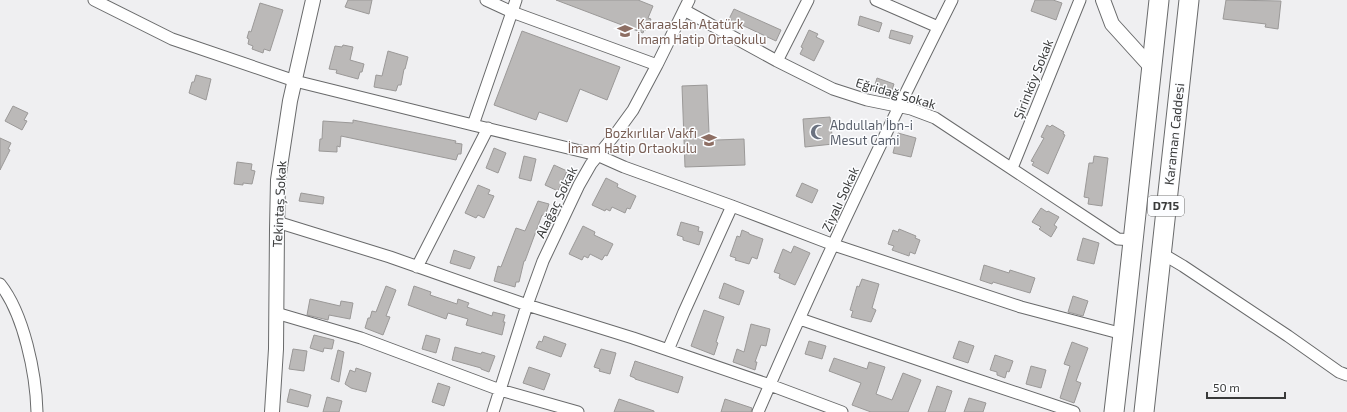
<svg xmlns="http://www.w3.org/2000/svg" width="1347" height="412" font-family="'Exo 2',sans-serif">
	<rect width="100%" height="100%" fill="#efeff1"/>
	<!-- building -->
	<path fill="#bbb9b8" stroke="#9b9998" d="M348 0H372L369 14 345 7Z
		M556 0H638L653 6 648 18 651 19 646 30H644L643 33Z
		M1035 0H1053L1062 3 1056 20 1031 11Z
		M1226 0 1281 1 1278 29 1265 27 1266 24 1223 19Z
		M260 3 283 10 270 51 264 49 263 53 252 49 253 46 248 44 249 39 247 38 249 31 251 32Z
		M734 9 781 30 776 41 729 19Z
		M860 16 882 23 879 32 858 25Z
		M809 30 818 34 816 37 824 41 814 61 800 54 803 48 801 47Z
		M891 30 913 36 910 44 889 38Z
		M522 31 620 67 607 100 580 89 567 122 539 112 536 120 494 105Z
		M343 45 353 47 350 60 364 64 362 72H360L358 79 336 73 337 70 329 69 335 46 342 47Z
		M388 51 408 57 405 69H404L401 85H398L396 91 374 87 376 75 382 76Z
		M196 75 211 79 206 100 189 93 192 82H194Z
		M877 78 894 84 890 96 873 91Z
		M707 85 709 133 717 140 744 139 745 165 685 167 682 86Z
		M13 106 28 113 24 120 27 121 22 130 5 121Z
		M830 117 833 144 805 147 803 119Z
		M353 120 456 141 455 143 462 144 461 154H458L456 160 341 136 340 147 337 146V152L319 151 320 139H322L323 121 353 123Z
		M1047 125 1050 127 1052 125 1064 132 1063 134 1065 135 1048 174 1032 165 1034 162 1031 161 1044 138 1041 137Z
		M898 133 916 138 911 157 893 153Z
		M0 138 11 143 8 149 10 150 0 170Z
		M494 148 506 153 498 173 486 168Z
		M524 156 536 159 531 181 519 178Z
		M1094 156 1108 158 1102 206 1088 204 1089 198 1084 197 1089 163H1093Z
		M237 162 252 164 251 170 255 171 252 184 243 183V185L234 184Z
		M554 165 567 171 558 191 545 185Z
		M606 178 618 184 617 187 636 196 630 209 627 208 625 213 612 207 610 211 606 209 605 211 592 205Z
		M802 183 818 190 812 203 796 196Z
		M478 185 490 190 488 194 494 196 484 218 478 215 476 218 465 213Z
		M301 193 324 197 323 204 299 201Z
		M538 201 549 204 545 216 542 215 525 261H524L519 282H516L515 287 494 281 498 266 501 267 516 228 525 231Z
		M1041 208 1047 212 1048 211 1059 217 1054 225 1057 227 1051 237 1039 229 1041 227 1032 222Z
		M681 222 699 227 698 231 703 232 699 245 683 240V237L677 235Z
		M583 226 595 232 594 235 613 244 607 256 605 255 602 260 590 254 588 258 584 256 582 260 569 254Z
		M899 229 916 236 915 238 920 240 915 254 910 252 909 256 892 250 894 246 888 244 893 230 898 232Z
		M742 230 749 233V234L763 239 757 259 752 257 749 264 735 260 736 258 730 256 737 236 740 237Z
		M1083 238 1099 243 1094 264 1077 260Z
		M794 246 810 253 795 285 779 278 780 274 774 272 783 249 791 253Z
		M454 250 475 257 470 269 450 263Z
		M984 265 1009 273 1010 270 1035 278 1030 293 993 282 992 284 980 280Z
		M862 279 879 284 872 308 876 310 871 322 851 317 853 311 850 310 857 286 859 287Z
		M724 283 744 291 739 305 719 298Z
		M386 286 396 290 386 316 390 317 383 335 365 328 368 318H370L372 311 376 312Z
		M414 286 431 292 430 295 457 304 458 299 469 303 467 307 492 316 493 312 505 315 503 322H505L502 335 466 325 468 319 448 313 446 319 408 305Z
		M1073 296 1088 301 1083 316 1068 312Z
		M310 299 340 306 341 301 353 303 350 319 329 315 328 320 307 315Z
		M704 310 724 317 716 342 718 343 714 355 691 346Z
		M751 324 770 329 766 346 761 345 755 362H757L755 370 733 362 737 349 744 352Z
		M314 335 334 340 332 349 324 348 323 352 310 348Z
		M426 335 440 339 436 353 422 349Z
		M544 336 566 344 561 357 536 348 539 341 542 342Z
		M809 341 826 346 822 359 805 354Z
		M959 341 974 346 968 363 953 358Z
		M1072 342 1088 348 1076 381 1081 383 1074 403 1060 398 1070 366 1064 364Z
		M455 347 481 354 482 352 495 356 489 372 481 369V368L452 360Z
		M293 349 307 351 304 371 289 369Z
		M601 349 616 353 610 374 599 371 600 369 594 367Z
		M338 350 344 352 339 382 331 379Z
		M995 355 1013 361 1009 372 1007 371 1005 378 997 375V372L990 370Z
		M834 358 867 369 869 362 885 367 876 394 892 400 903 373 921 380 908 412H871L852 405 861 383 829 371Z
		M635 361 683 377 678 393 635 379V378L630 376Z
		M1031 366 1046 370 1041 388 1026 384Z
		M529 367 550 374 544 390 523 383Z
		M356 368 371 373 366 392 351 388 345 384 350 370 355 372Z
		M438 383 450 387 444 406 432 402Z
		M937 386 952 391 945 412H928Z
		M290 389 311 395 308 407 287 402Z
		M327 397 342 401 339 412H323Z
		M969 398 986 403 983 412H964Z
		M619 399 654 411V412H614Z
		M725 399 752 408 751 412H721Z"/>
	<g fill="none" stroke-linecap="round" stroke-linejoin="round">
		<!-- minor casing -->
		<g stroke="#696a6b" stroke-width="13">
			<path id="minor" d="M94 0 172 39 295 81 473 125 512 12 657 65
				M486 0 512 12 516 0
				M876 0 938 27
				M684 10 777 61 833 89 867 100 911 109 935 118 1118 239 1133 240
				M777 61 808 0
				M473 125 597 155 624 167 732 206 834 245 1021 307 1123 334
				M1012 168 1080 0
				M277 222 390 257 527 305 633 338 770 385 842 412
				M1161 253 1183 266 1288 336 1339 372 1347 375
				M417 267 488 128
				M0 284C24 314 36 374 37 412
				M276 313 361 338 500 390 578 412
				M800 319 966 376 1074 412
				M668 350 684 312 732 206
				M493 412 527 305 543 261 579 185 591 164 617 132 633 110 657 65 689 0
				M758 412C818 273 884 135 952 0"/>
		</g>
		<!-- tertiary casing -->
		<g stroke="#696a6b" stroke-width="16">
			<path id="tertiary" d="M1103 0 1112 24 1151 67
				M272 412 276 349 277 229 278 180 290 101 313 0"/>
		</g>
		<!-- trunk casing -->
		<g stroke="#696a6b" stroke-width="21">
			<path id="trunk" d="M1114 412 1123 334 1159 0
				M1144 412 1189 0"/>
		</g>
		<!-- minor -->
		<use href="#minor" stroke="#fff" stroke-width="11"/>
		<!-- tertiary -->
		<use href="#tertiary" stroke="#fff" stroke-width="14"/>
		<!-- trunk -->
		<use href="#trunk" stroke="#fff" stroke-width="19"/>
	</g>
	<!-- icons -->
	<defs>
		<g id="school-bare" transform="scale(1.2)"><path d="M0-5L7-2L0 1L-7-2ZM-4 1L0 2.5L4 1V4Q0 6-4 4Z" fill="#8d6e63" stroke="#fcfdff" stroke-width="2.5" paint-order="stroke"/></g>
		<g id="mosque-bare" transform="scale(1.2)"><path d="M3.5-4.9A6 6 0 1 0 3.5 4.9A5 5 0 1 1 3.5-4.9Z" fill="#6b7280" stroke="#fcfdff" stroke-width="2.5" paint-order="stroke"/></g>
	</defs>
	<g fill-rule="evenodd">
		<use href="#school-bare" x="625" y="31"/>
		<use href="#mosque-bare" x="818" y="132"/>
		<use href="#school-bare" x="709" y="140"/>
	</g>
	<g text-anchor="middle" stroke-width="3" stroke-linejoin="round" paint-order="stroke">
		<!-- shield labels -->
		<rect fill="#fcfdff" stroke="#747475" stroke-width="1" x="1148" y="196" width="36" height="20" rx="3"/>
		<g font-size="12" font-weight="bold" fill="#393a3a">
			<text x="1166" y="210">D715</text>
		</g>
		<!-- education labels -->
		<g font-size="13" fill="#785e54" stroke="#fcfdff" text-anchor="start">
			<text x="637" y="29">Karaaslan Atatürk<tspan x="637" dy="15">İmam Hatip Ortaokulu</tspan></text>
			<text x="697" y="138" text-anchor="end">Bozkırlılar Vakfı<tspan x="697" dy="15">İmam Hatip Ortaokulu</tspan></text>
		</g>
		<!-- street labels -->
		<g font-size="13" fill="#393a3a" stroke="#fcfdff">
			<text transform="translate(1033 79) rotate(-68)" y="5">Şirinköy Sokak</text>
			<text transform="translate(896 93) rotate(16)" y="5">Eğridağ Sokak</text>
			<text transform="translate(1174 134) rotate(-84)" y="5">Karaman Caddesi</text>
			<text transform="translate(840 199) rotate(-65)" y="5">Ziyalı Sokak</text>
			<text transform="translate(556 202) rotate(-64)" y="5">Alağaç Sokak</text>
			<text transform="translate(279 204) rotate(-87)" y="5">Tekintaş Sokak</text>
		</g>
		<!-- worship labels -->
		<g font-size="13" fill="#5b616d" stroke="#fcfdff" text-anchor="start">
			<text x="830" y="130">Abdullah İbn-i<tspan x="830" dy="15">Mesut Cami</tspan></text>
		</g>
	</g>
	<!-- scale -->
	<path d="M1207 392v6h78v-6" fill="none" stroke="#393a3a" stroke-width="2"/>
	<text x="1213" y="392" font-size="12" fill="#393a3a" stroke="#fcfdff" stroke-width="3" paint-order="stroke">50 m</text>
</svg>
